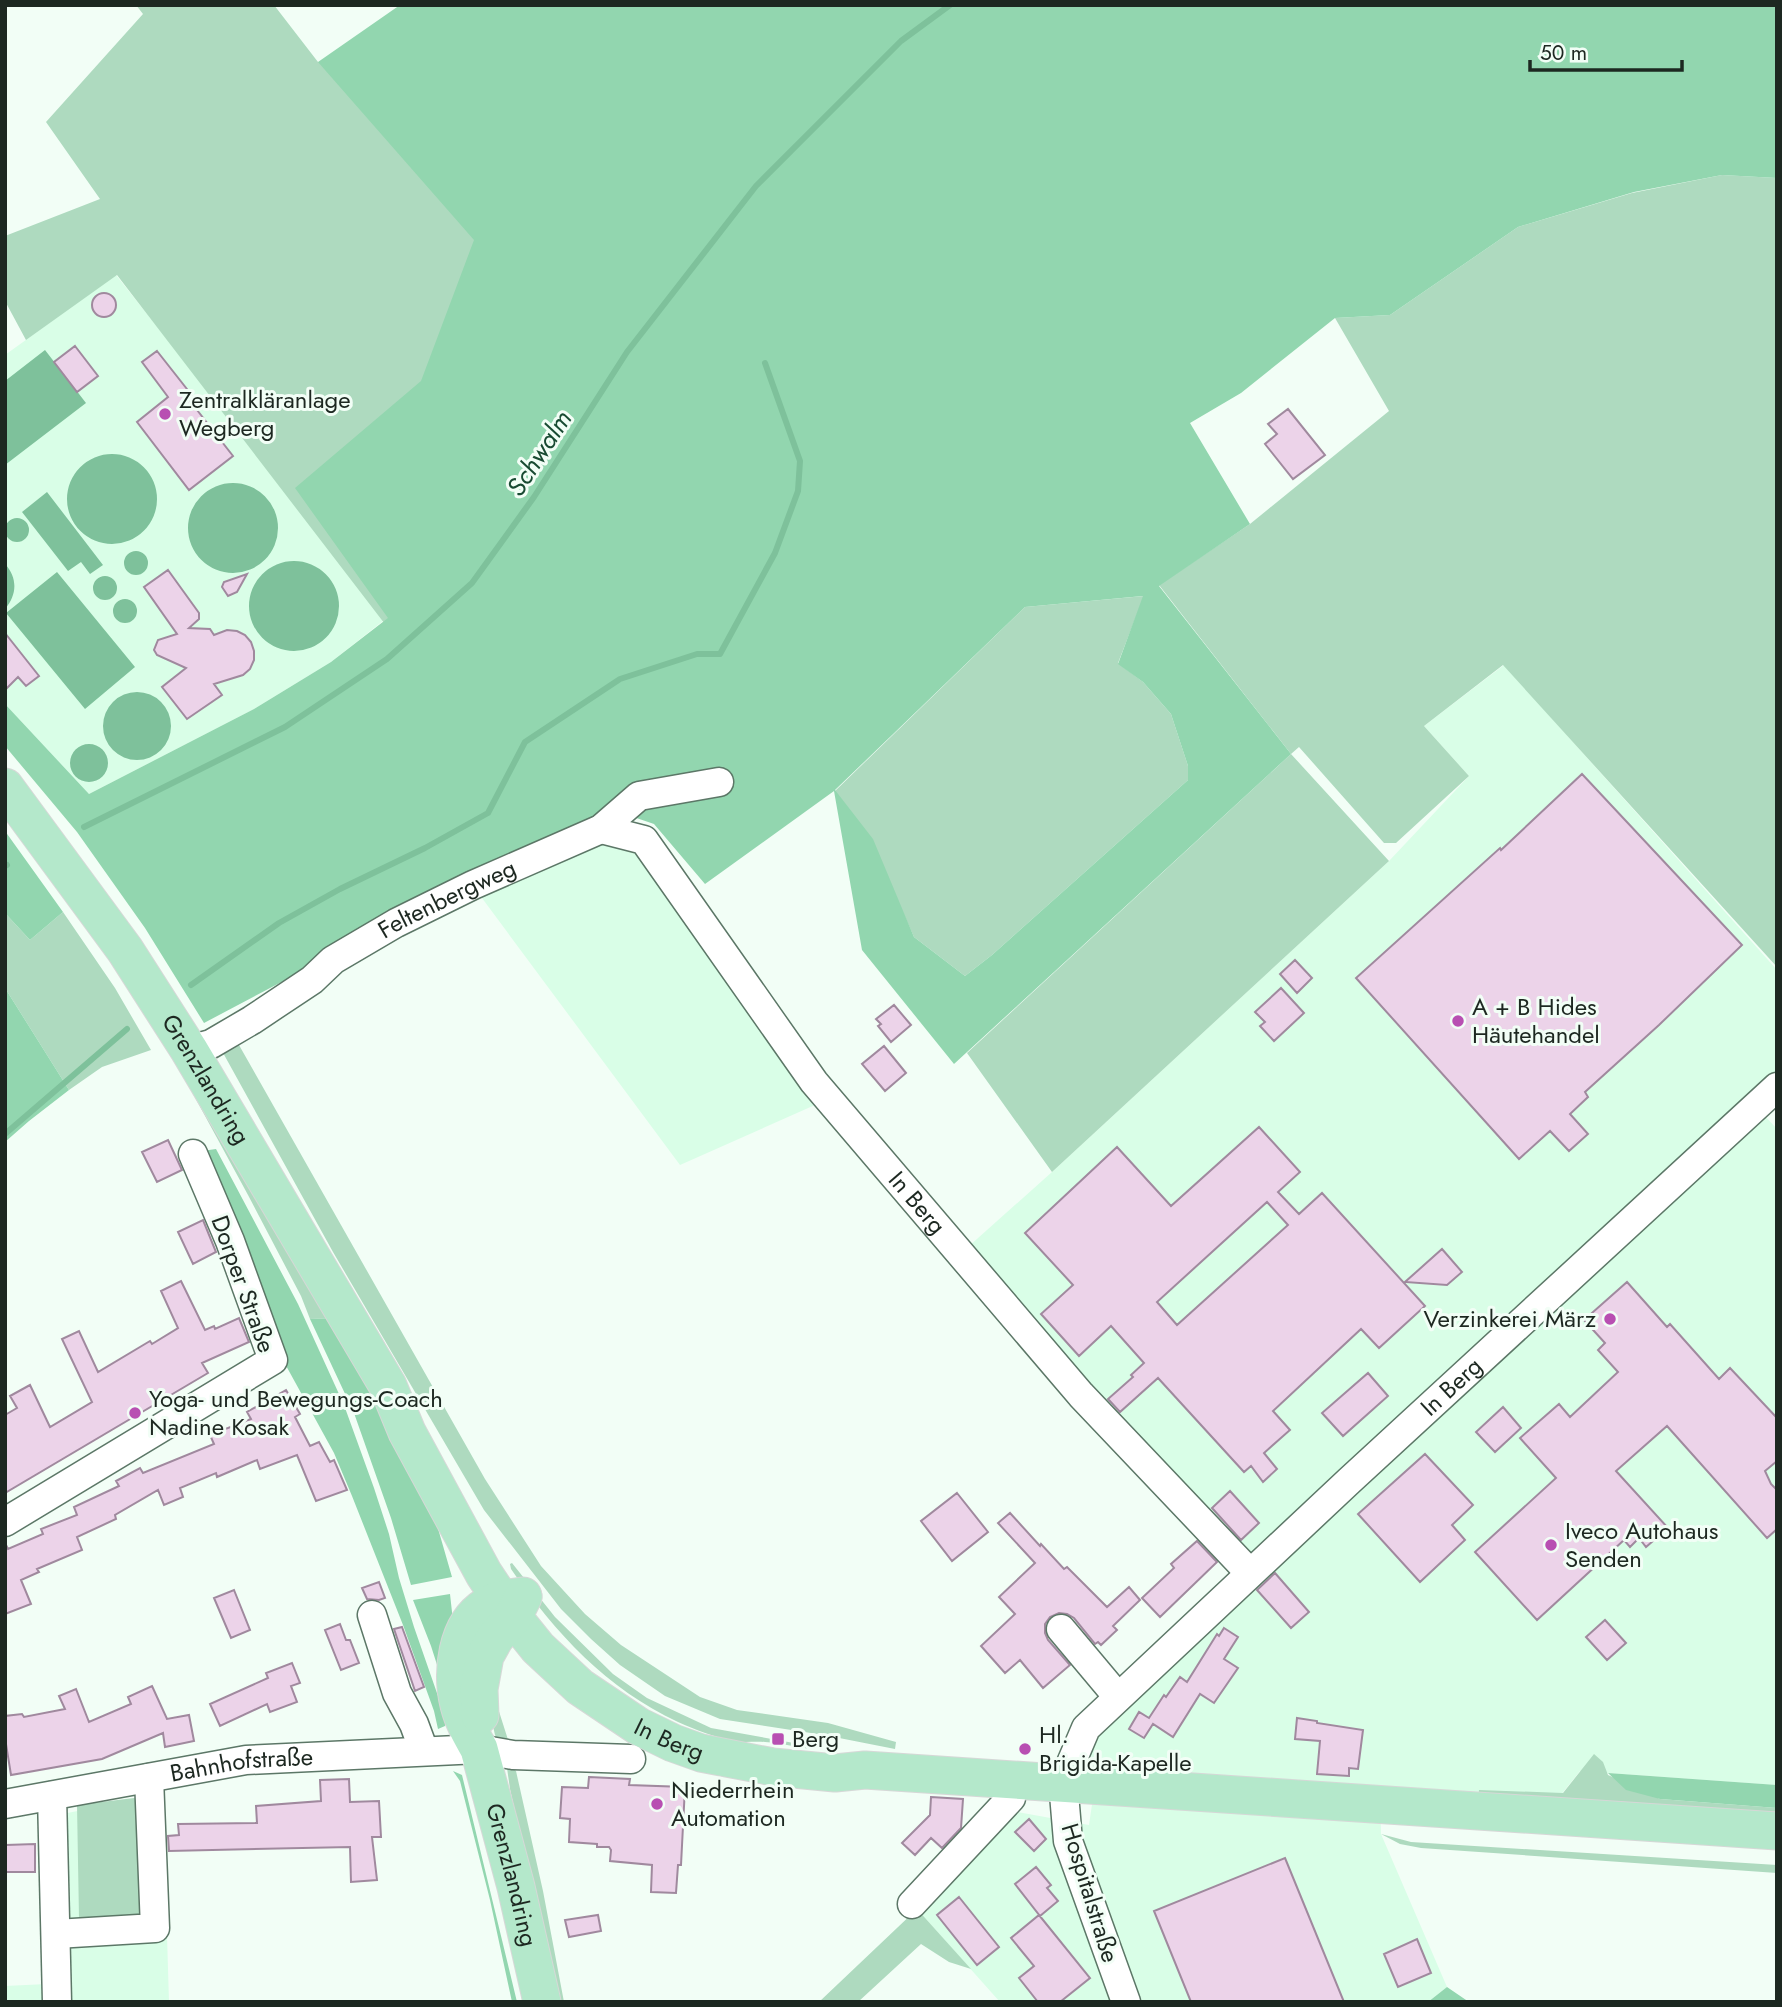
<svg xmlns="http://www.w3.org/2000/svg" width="1782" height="2007" font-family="Jost,sans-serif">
	<rect width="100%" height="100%" fill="#f2fef6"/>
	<!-- built -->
	<path fill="#d9fee7" d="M116 275 388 617 331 662 254 709 89 794 5 704V355Z
		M1504 665 1777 970V1077L1751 1101 1777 1129V1785L1580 1771 1552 1806 1380 1792 1381 1834 1447 1987 1428 2002H1000L917 1909 1012 1811 1089 1825 1095 1784 1091 1754 1098 1734 1258 1576 968 1247 1052 1172 1389 861 1469 776 1424 726Z
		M601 833 643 843 824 1101 680 1165 476 890Z
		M151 1796 166 1902 169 2002H5V1986L47 1984 43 1818Z"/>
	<!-- green -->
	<path fill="#aedabf" d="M136 5H274L318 62 537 73 401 645 117 275 26 340 5 301V236L100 199 46 122 143 14Z
		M1722 175 1777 178V967L1503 665 1424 726 1469 776 1396 843H1384L1299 747 1291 754 1389 861 1052 1172 967 1053 1291 754 1159 585 1250 524 1389 411 1335 318 1390 315 1518 227 1632 193Z
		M1144 596 1118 663 1143 682 1171 714 1188 766V780L992 955 965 976 914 937 893 890 835 791 1025 607Z
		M63 912 115 988 151 1050 102 1067 69 1090 5 988V913L30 940Z
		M235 1038 485 1479 541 1566 585 1614 621 1645 700 1697 737 1710 828 1723 896 1742 895 1749 824 1735 720 1719 665 1696 620 1665 591 1639 561 1609 484 1510 333 1252 222 1051Z
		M173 1057 334 1318 310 1319 301 1296 248 1195Z
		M512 1563 555 1617 613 1674 647 1698 711 1728 816 1747 812 1749C796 1747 781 1743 765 1742 755 1741 743 1743 733 1741 714 1737 696 1730 678 1722 607 1689 555 1633 511 1569L510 1564Z
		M496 1702 510 1746 498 1740 495 1735 488 1704Z
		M1594 1754 1603 1762 1608 1775 1660 1799 1777 1808V1822L1478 1800 1479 1790 1563 1793Z
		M511 1767 516 1771 543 1891 564 2002H554L536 1908 510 1789 507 1768Z
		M134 1798 144 1802 148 1905 134 1921 90 1925 79 1918 77 1805Z
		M1381 1834 1411 1842 1777 1865V1873L1421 1848 1400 1844Z
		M917 1909 971 1969 949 1962 921 1944 858 2002H819Z"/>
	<!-- forest -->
	<path fill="#92d6af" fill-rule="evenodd" d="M400 5H1777V178L1722 175 1634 192 1518 227 1390 315 1335 318 1241 393 1190 423 1250 524 1159 586 1291 754 954 1064 862 950 834 791 705 884 654 824 613 810 319 958 289 978 204 1023 145 928 77 832 5 746V704L89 794 254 709 331 662 388 618 295 488 421 381 474 240 318 62ZM1143 596 1118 664 1143 682 1171 714 1188 766V780L992 955 965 976 914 937 873 839 835 790 1025 607Z
		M5 831 63 912 30 940 5 913Z
		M5 988 69 1090 29 1121 5 1142Z
		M216 1149 298 1304 344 1405 374 1488 389 1534 399 1578 414 1627 446 1719 445 1726 438 1729 434 1711 403 1625 352 1496 334 1453 284 1362 202 1151Z
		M334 1318 437 1525 452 1577 411 1585 391 1518 354 1413 310 1319Z
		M450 1594 453 1621 448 1699 431 1646 413 1600Z
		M453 1771 462 1775 517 2002H512L490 1900 460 1781Z
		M1608 1773 1777 1785V1808L1660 1799 1626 1790Z
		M1447 1987 1469 2002H1428Z"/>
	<!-- water -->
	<path fill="#7ec19b" d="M45 350 86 403 5 465V381Z
		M67 499a45 45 0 1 1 90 0a45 45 0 1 1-90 0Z
		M188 528a45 45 0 1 1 90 0a45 45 0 1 1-90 0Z
		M47 492 103 565 90 574 81 562 68 571 22 512Z
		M5 530a12 12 0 1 1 24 0a12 12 0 1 1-24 0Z
		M124 563a12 12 0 1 1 24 0a12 12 0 1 1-24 0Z
		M249 606a45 45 0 1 1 90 0a45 45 0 1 1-90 0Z
		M5 564C18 578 17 595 5 609Z
		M57 572 135 667 85 709 6 613Z
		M93 588a12 12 0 1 1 24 0a12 12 0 1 1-24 0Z
		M113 611a12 12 0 1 1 24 0a12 12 0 1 1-24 0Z
		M103 726a34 34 0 1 1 68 0a34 34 0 1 1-68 0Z
		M70 763a19 19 0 1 1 38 0a19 19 0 1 1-38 0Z"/>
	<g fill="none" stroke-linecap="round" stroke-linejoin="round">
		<!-- stream -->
		<path stroke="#7ec19b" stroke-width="6" d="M84 827 285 727 387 659 472 583 534 497 627 352 756 186 901 41 950 5
			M5 866 7 865
			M191 985 279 923 340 889 425 848 488 813 525 742 620 679 697 654H720L775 553 798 491 800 461 765 363
			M5 1134 127 1029"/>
	</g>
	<!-- building -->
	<path fill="#ecd3e9" stroke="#a0899e" stroke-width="2" fill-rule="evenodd" d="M92 305a12 12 0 1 1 24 0a12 12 0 1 1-24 0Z
		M75 346 98 376 77 392 54 362Z
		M157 351 194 398 190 401 233 456 189 490 137 422 168 397 142 362Z
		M1288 409 1325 455 1293 479 1265 444 1277 434 1268 424Z
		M168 570 199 613V619L189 628 210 629 214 635 227 630 237 631 245 635 251 642 254 651V660L250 669 243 675 214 684 222 695 187 719 162 687 186 668 157 655 154 650 158 640 177 634 144 587Z
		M247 574 237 592 228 596 222 587 224 582Z
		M5 633 39 676 26 686 18 677 5 690Z
		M1582 774 1742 945 1659 1025 1585 1092 1588 1097 1570 1114 1588 1134 1569 1151 1550 1131 1519 1159 1356 978 1500 848 1501 850Z
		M1295 960 1312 978 1297 993 1280 974Z
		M1281 988 1304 1013 1274 1041 1260 1026 1265 1022 1255 1012Z
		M894 1005 911 1025 891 1042 878 1026 881 1024 876 1019Z
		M884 1046 906 1073 885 1091 862 1064Z
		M1259 1127 1300 1172 1278 1192 1299 1214 1322 1193 1425 1306 1379 1348 1361 1329 1273 1411 1290 1430 1264 1453 1277 1469 1263 1482 1251 1466 1244 1472 1158 1378 1120 1412 1108 1399 1133 1377 1131 1375 1144 1363 1111 1326 1079 1356 1041 1314 1073 1285 1025 1233 1117 1147 1171 1206ZM1267 1202 1288 1225 1177 1325 1157 1302Z
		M168 1140 182 1170 157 1182 142 1152Z
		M203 1220 216 1252 193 1264 178 1232Z
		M1442 1249 1462 1272 1447 1285 1405 1282Z
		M181 1281 205 1330 214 1326 215 1329 239 1318 249 1342 202 1363 208 1373 5 1493V1415L17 1408 10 1396 30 1385 50 1427 92 1402 62 1339 79 1331 98 1372 150 1341 152 1344 178 1328 161 1291Z
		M1627 1282 1667 1327 1670 1324 1719 1379 1730 1368 1777 1418V1461L1765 1471 1771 1484 1777 1490V1529L1767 1538 1667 1426 1616 1471 1668 1528 1646 1547 1639 1538 1630 1547 1624 1540 1537 1620 1475 1552 1556 1478 1520 1438 1559 1404 1570 1417 1618 1372 1598 1350 1605 1343 1584 1320Z
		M1368 1373 1388 1396 1343 1436 1322 1413Z
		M286 1390 300 1414 295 1417 310 1446 319 1442 330 1462 334 1460 347 1490 316 1501 297 1455 260 1469 257 1460 217 1477 216 1473 180 1488 183 1497 164 1505 158 1490 115 1515 116 1519 77 1537 82 1550 37 1569 39 1572 21 1580 31 1604 5 1614V1543L8 1549 43 1534 41 1529 77 1515 74 1507 119 1486 116 1481 140 1468 143 1473 214 1444 210 1435 251 1419 247 1412Z
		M1503 1407 1521 1428 1495 1452 1476 1432Z
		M1425 1454 1473 1505 1452 1525 1465 1540 1420 1582 1358 1514Z
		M1230 1491 1259 1523 1241 1540 1212 1508Z
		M957 1493 988 1532 952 1561 921 1521Z
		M1010 1513 1040 1546 1041 1544 1064 1569 1067 1567 1107 1607 1129 1587 1140 1600 1113 1626 1117 1630 1101 1645 1098 1642 1095 1644 1074 1618 1067 1614 1059 1613 1050 1617 1045 1624V1633L1048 1640 1070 1665 1043 1688 1020 1660 1005 1673 981 1646 1015 1614 999 1597 1035 1563 998 1523Z
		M1197 1541 1217 1562 1160 1617 1142 1598 1174 1568 1171 1564Z
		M1275 1573 1309 1612 1291 1628 1257 1590Z
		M379 1582 385 1598 379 1600 367 1599 362 1588Z
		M234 1590 250 1630 231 1638 214 1598Z
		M1605 1620 1626 1643 1607 1660 1586 1637Z
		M340 1624 346 1640H350L359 1663 341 1670 325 1630Z
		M402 1627 424 1687 415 1691 394 1629Z
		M1224 1628 1238 1637 1224 1659 1238 1668 1214 1703 1200 1694 1173 1737 1153 1724 1144 1738 1129 1729 1139 1712 1149 1718 1164 1695 1166 1697 1180 1677 1187 1682 1217 1634 1219 1636Z
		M292 1663 300 1683 291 1686 297 1702 270 1712 267 1704 220 1726 210 1704 268 1678 266 1673Z
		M152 1686 167 1719 189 1715 194 1741 165 1747 163 1733 102 1759 11 1775 5 1738V1716L22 1714 24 1717 65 1709 59 1696 76 1689 89 1722 131 1704 128 1697Z
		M1297 1718 1317 1721V1723L1363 1730 1358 1769 1349 1768V1776L1317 1774 1320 1741 1295 1739Z
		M589 1777 630 1779 629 1785 685 1787 681 1865H678L676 1893 651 1892 652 1865 610 1861 611 1850 609 1847H597V1844L569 1842 570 1819 560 1818 562 1787 588 1788Z
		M349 1779 350 1802 379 1801 381 1837H372L377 1880 351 1882 350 1847 169 1851 168 1836 179 1835 178 1824 257 1823 256 1806 321 1801 320 1780Z
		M931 1797 963 1799 961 1828 942 1848 931 1838 915 1855 902 1843 930 1815Z
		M1029 1819 1046 1839 1034 1851 1015 1832Z
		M35 1844V1872H6V1845Z
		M1285 1858 1344 2002H1191L1154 1911Z
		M1036 1867 1051 1885 1047 1888 1058 1901 1040 1916 1015 1884Z
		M959 1897 999 1947 977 1965 937 1915Z
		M598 1915 601 1931 569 1937 565 1920Z
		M1039 1915 1090 1978 1060 2002H1038L1019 1978 1034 1966 1011 1938Z
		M1417 1939 1431 1973 1398 1987 1384 1954Z"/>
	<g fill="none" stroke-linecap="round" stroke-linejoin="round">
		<!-- minor casing -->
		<g stroke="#5c7767" stroke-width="31">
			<g id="minor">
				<path id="s1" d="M601 829 644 840 814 1082 1081 1395 1250 1573"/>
				<path id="s2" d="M189 1050 211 1044 252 1020 312 980 333 960 396 923 473 885 601 829 639 796 719 782"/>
				<path d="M5 1522 273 1360 230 1241 193 1154"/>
				<path d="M372 1615 397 1693 414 1724 424 1751"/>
				<path d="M1061 1629 1118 1697"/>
				<path d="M52 1796 57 2002"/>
				<path id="s3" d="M5 1804 246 1760 479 1749 513 1755 631 1759"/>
				<path d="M912 1904 1011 1798V1779"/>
				<path d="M56 1934 155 1928 149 1778"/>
				<path id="s4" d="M1126 2002 1068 1841 1063 1782 1086 1728 1349 1481 1777 1087"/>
			</g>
		</g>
		<!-- major casing -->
		<g stroke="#d6d8d7" stroke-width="39">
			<g id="major">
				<path id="s5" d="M5 787 125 950 189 1050 388 1386 407 1432 484 1574 513 1617 538 1648 580 1687 638 1726 673 1743 701 1753 773 1767 835 1773 865 1770 1777 1831"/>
				<path id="s6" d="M523 1596C510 1598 497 1599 486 1606 456 1625 451 1672 459 1705 463 1721 471 1735 479 1749L516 1887 542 2002"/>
				<path d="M480 1715 479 1689 485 1656 495 1638 513 1617 523 1597"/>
			</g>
		</g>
		<!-- minor -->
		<use href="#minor" stroke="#fff" stroke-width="28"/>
		<!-- major -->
		<use href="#major" stroke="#b4e8cb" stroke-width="37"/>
	</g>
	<!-- markers -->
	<g fill="#b84fb2" stroke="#f2fef6" stroke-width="2.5">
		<circle cx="165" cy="414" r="7"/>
		<circle cx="1458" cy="1021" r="7"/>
		<circle cx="1610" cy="1319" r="7"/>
		<circle cx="135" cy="1413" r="7"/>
		<circle cx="1551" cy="1545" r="7"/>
		<rect x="771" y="1732" width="14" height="14" rx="3.5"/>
		<circle cx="1025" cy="1749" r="7"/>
		<circle cx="657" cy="1804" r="7"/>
	</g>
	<g text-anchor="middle" stroke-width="6" stroke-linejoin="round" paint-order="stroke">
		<!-- poi labels -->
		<g font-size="24" fill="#1d2821" stroke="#f2fef6" text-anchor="start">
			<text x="179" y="408">Zentralkläranlage<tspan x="179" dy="28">Wegberg</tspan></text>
			<text x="1472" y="1015">A + B Hides<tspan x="1472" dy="28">Häutehandel</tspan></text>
			<text x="1596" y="1327" text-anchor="end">Verzinkerei März</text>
			<text x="149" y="1407">Yoga- und Bewegungs-Coach<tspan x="149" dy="28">Nadine Kosak</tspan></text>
			<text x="1565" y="1539">Iveco Autohaus<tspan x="1565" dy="28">Senden</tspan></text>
			<text x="1039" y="1743">Hl.<tspan x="1039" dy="28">Brigida-Kapelle</tspan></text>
			<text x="792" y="1747">Berg</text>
			<text x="671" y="1798">Niederrhein<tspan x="671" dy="28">Automation</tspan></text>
		</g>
		<!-- street labels -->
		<g font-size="24" fill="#1d2821" stroke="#f2fef6">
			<text dy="8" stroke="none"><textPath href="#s2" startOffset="301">Feltenbergweg</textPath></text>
			<text dy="8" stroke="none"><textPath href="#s5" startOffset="355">Grenzlandring</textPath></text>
			<text dy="8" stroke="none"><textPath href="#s1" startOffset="499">In Berg</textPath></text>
			<text transform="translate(243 1284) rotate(70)" y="8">Dorper Straße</text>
			<text dy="8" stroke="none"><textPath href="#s4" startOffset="789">In Berg</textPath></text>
			<text dy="8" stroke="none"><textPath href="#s5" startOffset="1176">In Berg</textPath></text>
			<text dy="8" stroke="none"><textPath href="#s3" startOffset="240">Bahnhofstraße</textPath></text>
			<text dy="8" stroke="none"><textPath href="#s6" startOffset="326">Grenzlandring</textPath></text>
			<text transform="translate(1090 1893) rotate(73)" y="8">Hospitalstraße</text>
		</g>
		<!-- water labels -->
		<g font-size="26" font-style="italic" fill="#184b32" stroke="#f2fef6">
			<text transform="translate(539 453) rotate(-57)" y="9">Schwalm</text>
		</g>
	</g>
	<!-- border -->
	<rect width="1782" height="2007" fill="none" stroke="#1d2821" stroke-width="14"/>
	<!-- scale -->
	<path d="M1530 60v10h152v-10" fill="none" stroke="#1d2821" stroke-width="3.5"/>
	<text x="1540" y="60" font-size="21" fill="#1d2821" stroke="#f2fef6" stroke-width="5" paint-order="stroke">50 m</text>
</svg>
